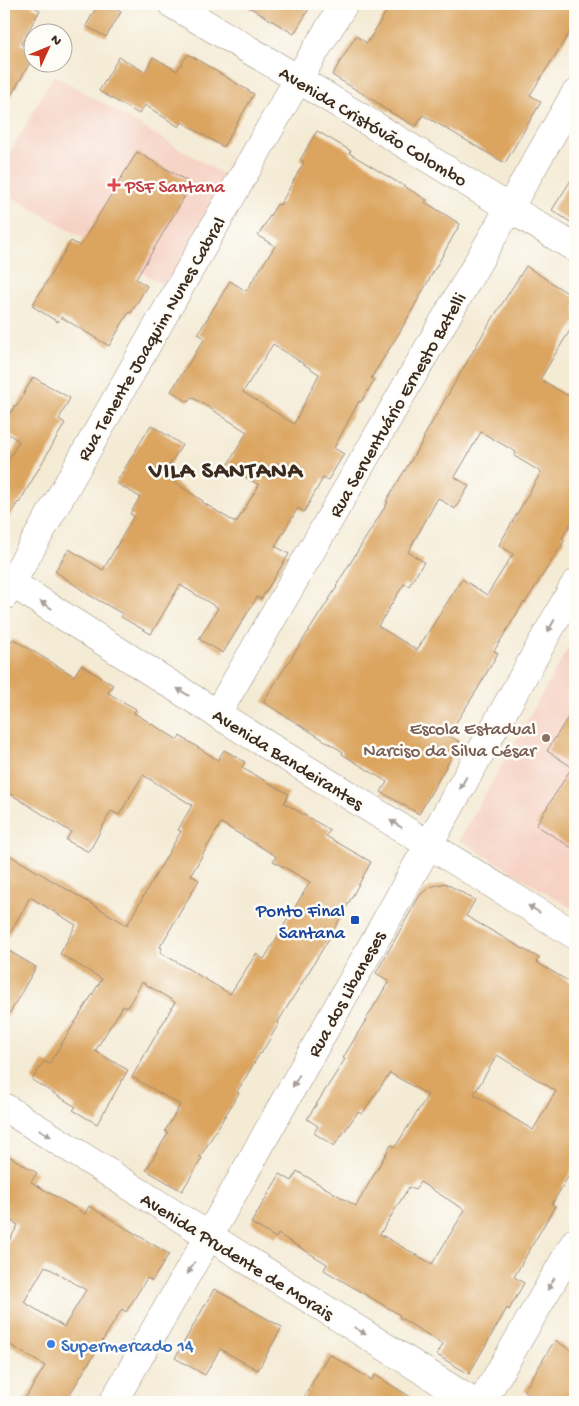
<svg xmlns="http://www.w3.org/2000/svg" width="579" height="1406" font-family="'Gochi Hand',sans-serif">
	<rect width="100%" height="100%" fill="#fdfcf7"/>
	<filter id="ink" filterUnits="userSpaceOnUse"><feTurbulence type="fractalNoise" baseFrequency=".02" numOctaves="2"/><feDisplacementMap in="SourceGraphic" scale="10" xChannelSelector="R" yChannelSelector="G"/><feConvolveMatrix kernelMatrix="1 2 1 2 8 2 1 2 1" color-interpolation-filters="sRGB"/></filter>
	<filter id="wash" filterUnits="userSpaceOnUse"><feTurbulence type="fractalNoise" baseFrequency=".0096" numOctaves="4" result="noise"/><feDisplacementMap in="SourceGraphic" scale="20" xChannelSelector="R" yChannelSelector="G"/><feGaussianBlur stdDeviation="1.12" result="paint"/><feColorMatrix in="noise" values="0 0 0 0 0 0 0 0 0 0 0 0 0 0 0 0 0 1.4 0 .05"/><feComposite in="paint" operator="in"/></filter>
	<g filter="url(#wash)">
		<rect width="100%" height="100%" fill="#f4ebd5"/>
		<!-- built -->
		<path fill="#f6d2c4" d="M54 75 228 177 165 286 4 192V163Z
			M575 636V910L459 840Z"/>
		<g id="blocks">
			<!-- building -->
			<path fill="#dba560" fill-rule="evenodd" d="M4 4H28L40 10 21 44 32 51V59L4 108Z
				M98 4H107L121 12 106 37 86 26Z
				M244 4H312L294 34Z
				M391 4H575V24L530 95 541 102 505 163 423 115 416 127 380 106 381 105 332 75 356 36 367 43Z
				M188 54 254 94 223 147 182 122 179 127 145 105 139 114 99 91 119 57 145 72 153 57 177 71Z
				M317 131 351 151 349 153 427 200 425 202 460 224 401 330 371 378 374 380 361 402 359 401 334 448 344 454 328 480 323 478 304 512 298 508 275 546 289 554 261 599 257 597 223 653 199 639 218 608 180 585 151 634 121 617 123 614 89 595 55 571 69 549 103 570 134 516 130 514 140 497 116 483 151 425 182 445 163 475 203 501 202 502 236 523 259 485 227 466 247 432 192 397 188 402 171 391 205 338 198 334 230 281 246 291 275 246 258 236 277 204 280 205 304 162 300 160ZM273 344 319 374 294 424 243 392Z
				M137 152 192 184 136 279 147 286 131 313 129 312 109 346 61 317 58 322 32 306 71 241 80 246Z
				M575 174V225L552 210Z
				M526 266 575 298V322L540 379 575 400V517L562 538 565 540 525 603 524 602 494 651 498 653 477 690 448 735 460 742 419 814 381 792 387 782 342 754 343 752 263 702 337 587 336 586 388 502 386 501 424 439 423 438 483 334ZM481 432 516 452 514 456 541 472 499 545 513 554 487 595 462 579 417 650 378 626 404 584 409 586 424 562 408 552 438 498 455 509 469 486 455 477Z
				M33 377 70 398 59 419 65 423 19 503 18 502 4 526V468L19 441 4 431V424L15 405 17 406Z
				M13 639 74 676 81 665 113 685 108 693 136 709 134 713 178 740 180 736 218 760 224 750 245 762 242 768 289 794 284 803 330 830 326 836 371 862 330 937 278 1022 279 1023 261 1054 260 1053 237 1092 239 1093 200 1157 202 1158 182 1191 146 1170 168 1133 165 1131 180 1105 132 1077 175 1002 142 982 127 1008 123 1006 95 1051 128 1070 97 1124 73 1110 76 1107 32 1080 44 1061 49 1064 102 979 60 954 76 925 30 897 4 944V852L127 925 181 831 178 830 192 805 143 775 119 815 111 811 89 852 66 840 71 832 4 790V654ZM221 823 276 856 273 861 310 882 264 959 256 954 230 994 160 952 162 948 160 947 199 880 191 875Z
				M575 706V850L536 825 572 767 547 751Z
				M445 883 475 900 466 916 539 958 536 962 575 985V1165L552 1204 555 1206 514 1277 524 1283 509 1310 507 1308 469 1374 437 1355 443 1344 399 1317 400 1315 324 1270 327 1264 278 1234 276 1238 251 1223 280 1174 292 1181 297 1171 356 1206 391 1145 395 1147 428 1095 390 1073 362 1114 358 1112 334 1146 314 1133 318 1126 307 1119 345 1059 343 1058 389 981 376 973 420 895 430 887ZM497 1055 556 1091 533 1130 474 1094ZM420 1182 465 1210 432 1264 380 1234 409 1187 415 1190Z
				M4 948 36 967 4 1023Z
				M4 1153 37 1173 31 1182 85 1214 89 1206 169 1254 152 1281 147 1278 126 1312 122 1309 65 1402H23L45 1366 4 1341V1250L18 1225 4 1216ZM45 1266 86 1290 64 1327 24 1302Z
				M214 1289 282 1327 258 1370 220 1349 205 1375 175 1358Z
				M555 1340 575 1353V1402H543L524 1391Z
				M329 1354 372 1380 375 1375 419 1402H301Z"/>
		</g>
	</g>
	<g filter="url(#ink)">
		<use href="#blocks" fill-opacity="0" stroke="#988a7a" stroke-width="1"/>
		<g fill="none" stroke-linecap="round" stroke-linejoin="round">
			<!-- minor casing -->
			<g stroke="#988a7a" stroke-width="29">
				<path id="minor" d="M172 4 298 79 575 248
					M4 578 217 714 575 935
					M4 596 298 79 344 4
					M217 714 575 94
					M4 1107 473 1402
					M113 1402 209 1236 575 584
					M482 1402 575 1242"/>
			</g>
			<!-- minor -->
			<use href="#minor" stroke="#fff" stroke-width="28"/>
		</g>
		<!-- one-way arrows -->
		<defs><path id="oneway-solid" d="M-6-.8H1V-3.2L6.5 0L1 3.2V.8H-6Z" transform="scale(1.25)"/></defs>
		<g fill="#a79f9a">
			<use href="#oneway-solid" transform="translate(46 605) rotate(-148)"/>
			<use href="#oneway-solid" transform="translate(551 626) rotate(119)"/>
			<use href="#oneway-solid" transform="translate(183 692) rotate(-148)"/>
			<use href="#oneway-solid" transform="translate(463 783) rotate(119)"/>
			<use href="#oneway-solid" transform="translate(396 824) rotate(-148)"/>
			<use href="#oneway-solid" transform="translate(534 909) rotate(-148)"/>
			<use href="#oneway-solid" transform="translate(296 1081) rotate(119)"/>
			<use href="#oneway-solid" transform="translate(45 1133) rotate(32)"/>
			<use href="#oneway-solid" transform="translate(191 1268) rotate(120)"/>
			<use href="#oneway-solid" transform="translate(551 1284) rotate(120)"/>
			<use href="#oneway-solid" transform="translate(360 1331) rotate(32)"/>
		</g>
	</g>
	<!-- markers -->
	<path fill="#e0444e" stroke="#fdfcf7" stroke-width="2" d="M111.5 177.5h5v5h5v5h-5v5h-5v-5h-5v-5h5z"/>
	<circle fill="#8d6e63" stroke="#fdfcf7" stroke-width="2" cx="546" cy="738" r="5"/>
	<rect fill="#1a4fb4" stroke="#fdfcf7" stroke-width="2" x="350" y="915" width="10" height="10" rx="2.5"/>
	<circle fill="#3f7fe0" stroke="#fdfcf7" stroke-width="2" cx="51" cy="1344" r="5"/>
	<g text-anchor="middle" stroke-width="5" stroke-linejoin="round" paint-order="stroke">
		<!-- street labels -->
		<g font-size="19" fill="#3b2a1e" stroke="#fdfcf7">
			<text transform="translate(374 125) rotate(31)" y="7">Avenida Cristóvão Colombo</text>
			<text transform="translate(150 338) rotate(-60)" y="7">Rua Tenente Joaquim Nunes Cabral</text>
			<text transform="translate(396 404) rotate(-60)" y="7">Rua Serventuário Ernesto Batelli</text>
			<text transform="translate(289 758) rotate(32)" y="7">Avenida Bandeirantes</text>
			<text transform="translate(345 993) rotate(-61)" y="7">Rua dos Libaneses</text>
			<text transform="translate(238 1255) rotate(32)" y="7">Avenida Prudente de Morais</text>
		</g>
		<!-- health labels -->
		<g font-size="19" fill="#be3a42" stroke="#fdfcf7" text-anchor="start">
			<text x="125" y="192">PSF Santana</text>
		</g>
		<!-- education labels -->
		<g font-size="19" fill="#785e54" stroke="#fdfcf7" text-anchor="end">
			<text x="536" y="734">Escola Estadual<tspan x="536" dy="22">Narciso da Silva César</tspan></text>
		</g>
		<!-- transit labels -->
		<g font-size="19" fill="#164399" stroke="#fdfcf7" text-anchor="end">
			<text x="345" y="916">Ponto Final<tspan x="345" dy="22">Santana</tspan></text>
		</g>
		<!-- shop labels -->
		<g font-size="19" fill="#366cbe" stroke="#fdfcf7" text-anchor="start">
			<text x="61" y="1351">Supermercado 14</text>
		</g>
		<!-- district labels -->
		<g font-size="24" font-weight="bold" letter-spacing="1" fill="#3b2a1e" stroke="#fdfcf7">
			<text x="226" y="477">VILA SANTANA</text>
		</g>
	</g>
	<!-- margin -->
	<rect width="579" height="1406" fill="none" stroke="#fdfcf7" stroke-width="20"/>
	<!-- north arrow -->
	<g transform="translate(48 48) rotate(46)"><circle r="24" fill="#fdfcf7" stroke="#afa8a0"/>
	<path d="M0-4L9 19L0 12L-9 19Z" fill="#c8321e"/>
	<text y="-8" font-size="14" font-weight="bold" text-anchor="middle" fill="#3b2a1e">N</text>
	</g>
</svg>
